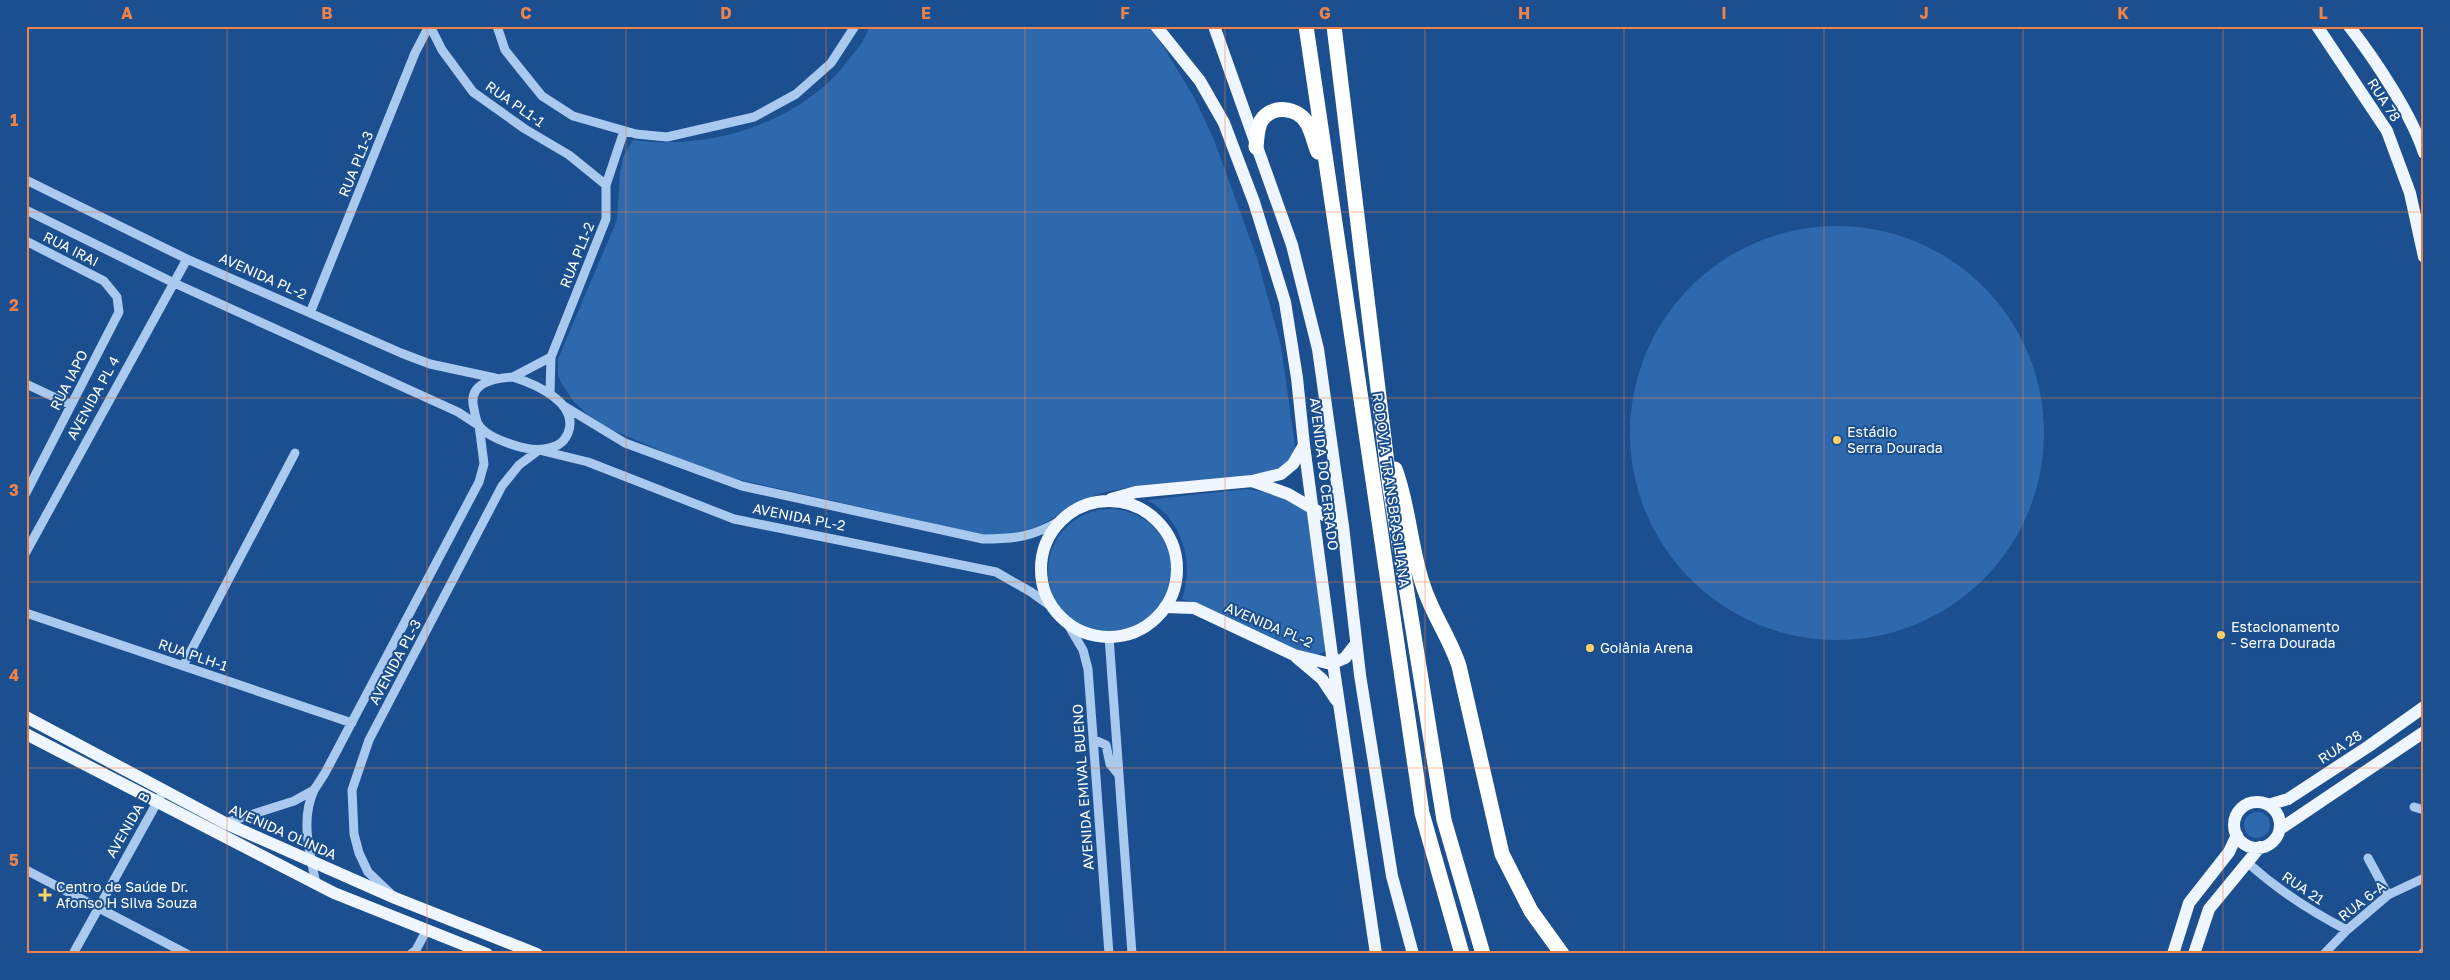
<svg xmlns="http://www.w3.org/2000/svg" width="2450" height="980" font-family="'Golos Text',sans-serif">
	<rect width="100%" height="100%" fill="#1b4f8f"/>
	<!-- green -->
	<path fill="#2e69ad" d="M869 26H1151L1195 99 1214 140 1257 258 1281 346 1295 446 1290 463C1263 478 1242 476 1212 479 1177 482 1141 485 1106 492 1080 498 1060 516 1037 527 1022 533 1009 535 993 537L737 479 692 464 608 428 588 415 574 402 562 384 558 376V359L617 220 620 174 623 157 633 140C710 151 802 123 850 58 858 48 866 39 869 26Z
		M1630 433a207 207 0 1 1 414 0a207 207 0 1 1-414 0Z
		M1246 489 1283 495 1308 512 1327 648C1321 656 1315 657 1305 655L1199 604 1182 599C1195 563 1182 518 1147 500Z
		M1048 571a62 62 0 1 1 124 0a62 62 0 1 1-124 0Z
		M2244 825a13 13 0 1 1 26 0a13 13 0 1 1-26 0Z"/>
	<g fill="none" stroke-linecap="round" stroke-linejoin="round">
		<!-- minor -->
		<path stroke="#a9c9ee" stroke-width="9" d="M430 26 442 50 473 92 525 129 569 155 606 185
			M497 26 505 50 542 96 573 116 636 134 667 137 754 117 796 94 831 63 855 26
			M26 180 187 259 401 353 430 364 495 378
			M26 210 172 282 458 412 478 425
			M26 241 104 281 117 297 119 312 26 493
			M310 313 415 53 429 26
			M513 377C535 384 580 403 568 433 563 445 555 447 544 449 528 452 487 439 478 424 476 420 475 414 474 409 467 383 493 378 513 377Z
			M513 377 551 357
			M26 384 71 405
			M550 394 551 357 606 219V185L624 131
			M564 406 625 443 742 486 983 539C1015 539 1033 537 1061 520
			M539 450 588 462 734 519 996 572 1031 592 1052 607
			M26 552 187 259
			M26 613 352 723
			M1067 623 1083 650 1088 669 1109 954
			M1109 637 1132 954
			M183 666 295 453
			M1093 739 1106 745 1110 764 1118 774
			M314 790C300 820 310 853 316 884
			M2414 807 2424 810
			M225 823 294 801 314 790 325 773 479 482 484 464 479 425
			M2368 858 2388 895
			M2248 863C2278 890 2310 911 2347 930
			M26 870 187 954
			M390 893 368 872 359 853 354 834 352 790 369 740 502 486 519 465 539 450
			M73 954 160 797
			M411 954 416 950 426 931
			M2324 954 2347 930 2388 895 2424 878
			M2422 954 2424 952"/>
		<!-- major -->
		<path stroke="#f0f6ff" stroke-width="12" d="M1156 26 1200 81 1224 123 1254 202 1285 302 1297 378 1304 445 1333 663 1376 954
			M1214 26 1292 245 1318 349 1343 526 1360 675 1392 876 1413 954
			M2317 26 2387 131 2410 193 2424 257
			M2349 26C2374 58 2412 115 2424 153
			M1252 481 1288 494 1343 526
			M1111 499 1136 492 1252 481 1281 474 1293 464 1304 445
			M1041 569a68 68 0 1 1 136 0a68 68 0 1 1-136 0Z
			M1165 607 1194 608 1294 655 1331 664 1345 658 1355 645
			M1297 658 1322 679 1336 700
			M26 717 225 823 395 898 537 954
			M26 734 334 893 487 954
			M2234 825a23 23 0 1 1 46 0a23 23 0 1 1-46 0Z
			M2268 805 2288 799 2369 746 2424 707
			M2280 829 2424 732
			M2173 954 2189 903 2229 852 2237 835
			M2194 954 2209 909 2260 847"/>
		<!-- highway -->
		<path stroke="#fff" stroke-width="15" d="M1306 26 1422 813 1462 954
			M1334 26 1390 488 1444 820 1483 954
			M1256 147C1257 138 1257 128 1261 121 1272 104 1297 107 1307 123 1312 131 1314 143 1318 152
			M1395 469C1409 506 1410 547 1423 585 1432 614 1450 638 1459 666L1502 854 1531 911 1562 954"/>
	</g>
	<!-- grid -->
	<path fill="none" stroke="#ee8249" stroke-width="1" stroke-opacity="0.55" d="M227 26V954M427 26V954M626 26V954M826 26V954M1025 26V954M1225 26V954M1425 26V954M1624 26V954M1824 26V954M2023 26V954M2223 26V954M26 212H2424M26 398H2424M26 582H2424M26 768H2424"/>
	<!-- markers -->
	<g fill="#ffd166" stroke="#1b4f8f" stroke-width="2">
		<circle cx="1837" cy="440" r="5"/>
		<circle cx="2221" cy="635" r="5"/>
		<circle cx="1590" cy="648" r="5"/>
		<path d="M42.5 887.5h5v5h5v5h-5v5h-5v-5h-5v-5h5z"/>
	</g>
	<g text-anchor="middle" stroke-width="4" stroke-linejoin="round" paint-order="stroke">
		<!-- street labels -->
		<g font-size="14" fill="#fff" stroke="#1b4f8f">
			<text transform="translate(2384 100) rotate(57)" y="5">RUA 78</text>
			<text transform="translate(515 104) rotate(35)" y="5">RUA PL1-1</text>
			<text transform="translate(356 164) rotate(-68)" y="5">RUA PL1-3</text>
			<text transform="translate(71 249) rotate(27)" y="5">RUA IRAI</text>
			<text transform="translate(577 255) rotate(-68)" y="5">RUA PL1-2</text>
			<text transform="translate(263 276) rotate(24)" y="5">AVENIDA PL-2</text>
			<text transform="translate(69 380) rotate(-63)" y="5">RUA IAPO</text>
			<text transform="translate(93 398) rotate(-61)" y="5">AVENIDA PL 4</text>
			<text transform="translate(1324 474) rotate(83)" y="5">AVENIDA DO CERRADO</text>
			<text transform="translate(1391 490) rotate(82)" y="5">RODOVIA TRANSBRASILIANA</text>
			<text transform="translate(799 517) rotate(11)" y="5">AVENIDA PL-2</text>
			<text transform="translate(1269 625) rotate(23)" y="5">AVENIDA PL-2</text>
			<text transform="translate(193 655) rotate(19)" y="5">RUA PLH-1</text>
			<text transform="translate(395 662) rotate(-62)" y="5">AVENIDA PL-3</text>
			<text transform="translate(2340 747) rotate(-33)" y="5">RUA 28</text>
			<text transform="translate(1083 787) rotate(-94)" y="5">AVENIDA EMIVAL BUENO</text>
			<text transform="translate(128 825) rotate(-60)" y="5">AVENIDA B</text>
			<text transform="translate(283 832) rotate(24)" y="5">AVENIDA OLINDA</text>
			<text transform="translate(2303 888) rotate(34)" y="5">RUA 21</text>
			<text transform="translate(2362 901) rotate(-38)" y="5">RUA 6-A</text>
		</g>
		<!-- poi labels -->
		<g font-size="14" fill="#fff" stroke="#1b4f8f" text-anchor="start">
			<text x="1847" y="437">Estádio<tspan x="1847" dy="16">Serra Dourada</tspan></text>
			<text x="2231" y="632">Estacionamento<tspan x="2231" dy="16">- Serra Dourada</tspan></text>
			<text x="1600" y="653">Goiânia Arena</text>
			<text x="56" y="892">Centro de Saúde Dr.<tspan x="56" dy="16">Afonso H Silva Souza</tspan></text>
		</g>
	</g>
	<!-- border -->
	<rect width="2450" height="980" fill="none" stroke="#1b4f8f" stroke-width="55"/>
	<rect x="28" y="28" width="2394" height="924" fill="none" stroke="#ee8249" stroke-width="2"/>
	<g font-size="16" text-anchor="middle" font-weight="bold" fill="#ee8249">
		<text x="127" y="19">A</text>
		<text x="327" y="19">B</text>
		<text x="526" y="19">C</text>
		<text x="726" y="19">D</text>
		<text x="926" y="19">E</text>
		<text x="1125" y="19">F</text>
		<text x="1325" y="19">G</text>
		<text x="1524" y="19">H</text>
		<text x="1724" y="19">I</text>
		<text x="1924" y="19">J</text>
		<text x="2123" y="19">K</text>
		<text x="2323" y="19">L</text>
		<text x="14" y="126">1</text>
		<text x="14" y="311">2</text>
		<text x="14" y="496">3</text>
		<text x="14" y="681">4</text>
		<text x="14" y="866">5</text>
	</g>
</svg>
